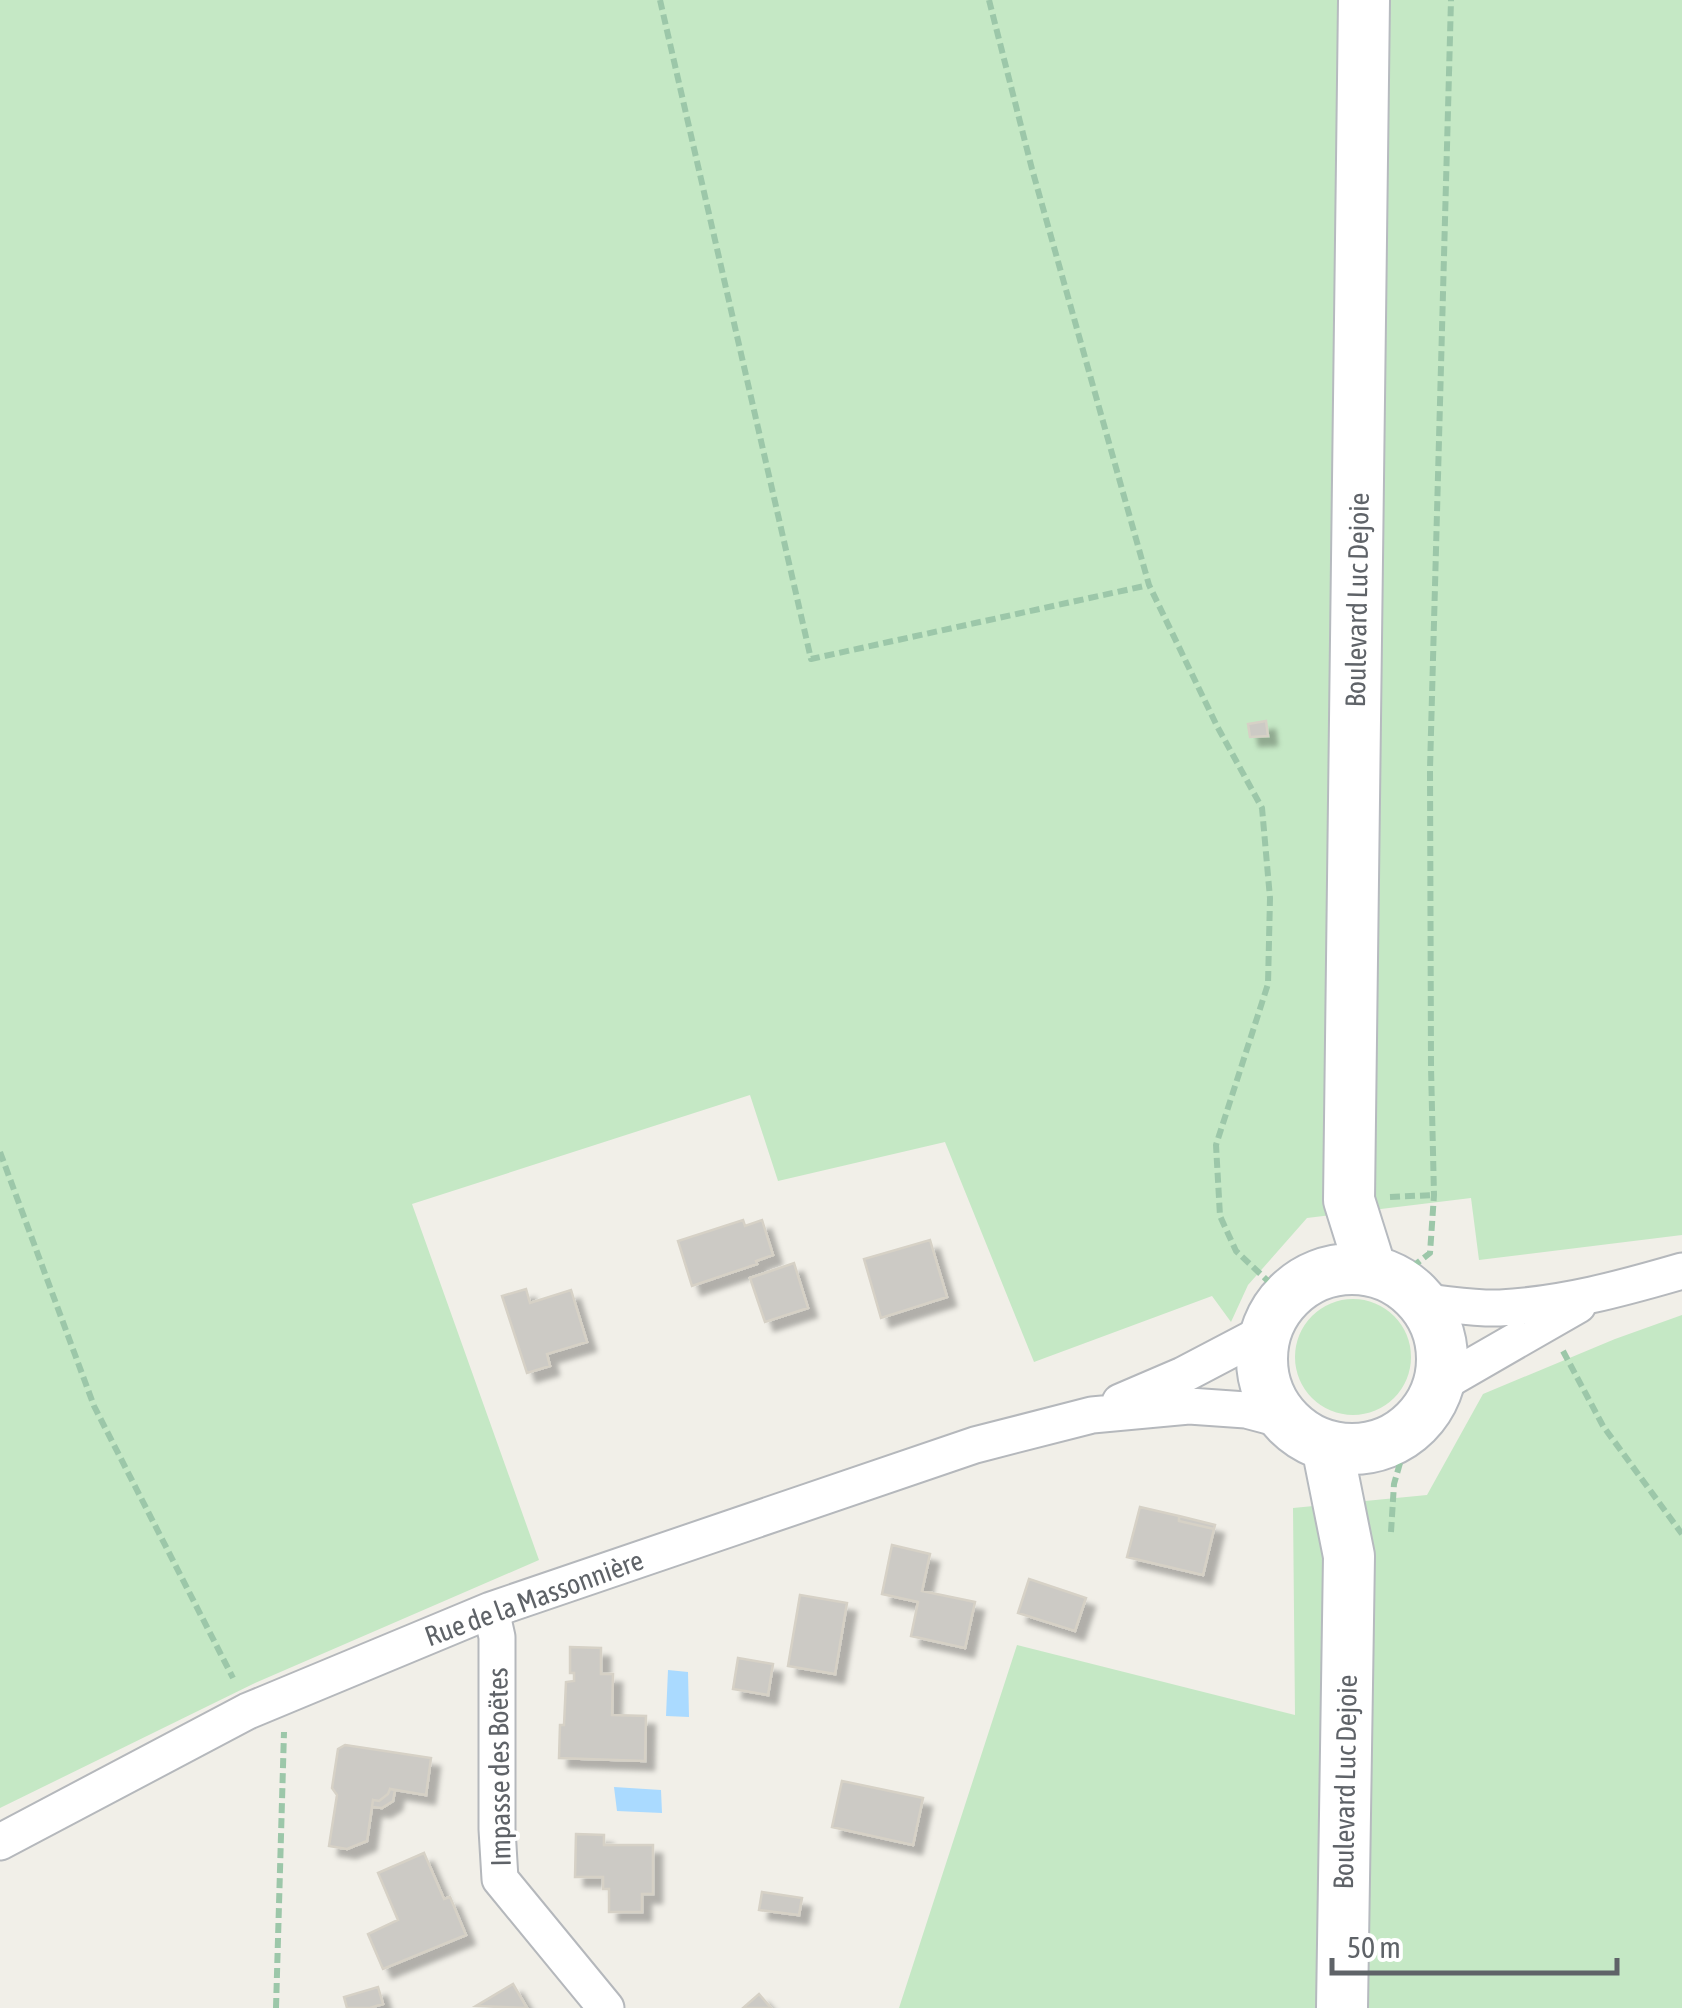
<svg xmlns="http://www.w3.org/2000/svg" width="1682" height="2008" font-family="'Asap Condensed',sans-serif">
	<defs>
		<filter id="shadow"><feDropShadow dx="9" dy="9" stdDeviation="2.5" flood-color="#0004"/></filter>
	</defs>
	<rect width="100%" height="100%" fill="#f1efe8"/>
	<!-- green -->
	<path fill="#c5e8c5" d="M0 0H1682V1235L1479 1260 1471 1198 1307 1218 1248 1285 1231 1322 1212 1296 1034 1362 945 1142 778 1181 750 1095 412 1204 539 1560 255 1683 0 1808Z
		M1295 1357a58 58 0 1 1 116 0a58 58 0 1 1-116 0Z
		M1682 1315V2008H899L1017 1645 1295 1715 1293 1508 1427 1495 1483 1394 1615 1339Z"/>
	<!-- water -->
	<path fill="#aadaff" d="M668 1670 688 1672 689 1717 666 1716Z
		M614 1787 661 1790 662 1813 617 1811Z"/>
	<!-- building -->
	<path fill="#cccac5" stroke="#d6d1c6" stroke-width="2.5" filter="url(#shadow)" d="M1266 721 1268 736 1250 737 1248 724Z
		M743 1220 745 1226 762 1220 773 1255 756 1261 757 1264 692 1286 678 1241Z
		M930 1240 947 1297 881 1318 864 1259Z
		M794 1263 808 1308 765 1322 750 1278Z
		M526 1289 530 1303 571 1290 587 1342 547 1354 550 1366 527 1373 502 1296Z
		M1140 1507 1179 1516V1521L1214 1529 1203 1575 1127 1557Z
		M1179 1516 1215 1525 1214 1529 1179 1521Z
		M892 1545 930 1554 922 1591 975 1602 965 1648 911 1636 918 1602 882 1594Z
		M1029 1579 1086 1598 1075 1631 1018 1613Z
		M800 1595 847 1603 835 1674 788 1666Z
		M570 1647 601 1648V1674H613L612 1715 646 1716 645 1761 559 1758 560 1725H564L566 1682 574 1681V1673H570Z
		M738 1658 773 1664 768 1695 733 1689Z
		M345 1745 431 1758 426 1795 390 1789 388 1794 379 1801 373 1800 367 1841 347 1849 329 1846 337 1795 332 1788 338 1749Z
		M842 1781 923 1798 913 1845 832 1827Z
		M390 1789 395 1790 393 1801 382 1808 372 1807 373 1800 379 1801 388 1794Z
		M576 1834 604 1835V1845H653V1894H642V1912H609V1889H603V1877H575Z
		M424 1853 444 1899 450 1897 466 1935 383 1969 368 1934 398 1920 378 1873Z
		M762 1892 802 1898 799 1915 759 1910Z
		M513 1984 527 2008 476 2006Z
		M378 1987 383 2004 370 2008H347L344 1997Z
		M759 1994 771 2008H743Z"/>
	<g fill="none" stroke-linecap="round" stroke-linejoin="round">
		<!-- street casing -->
		<g stroke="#b5b8bc" stroke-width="39">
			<path id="street" d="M1423 1302C1448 1304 1475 1309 1500 1308 1565 1304 1620 1289 1682 1271
				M1439 1385 1578 1305
				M1120 1402 1183 1375 1265 1332
				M491 1610 497 1637V1829L500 1879 606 2008
				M0 1842 248 1711 491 1610 975 1445 1092 1415 1189 1406 1246 1410 1284 1420"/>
		</g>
		<!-- secondary casing -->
		<g stroke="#b6babf" stroke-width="54">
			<path id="secondary" d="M1364 0 1349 1200 1371 1270
				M1262 1359a90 90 0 1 1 180 0a90 90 0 1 1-180 0Z
				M1327 1446 1349 1556 1342 2008"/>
		</g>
		<!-- path -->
		<path stroke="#9cc7a9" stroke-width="6" stroke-dasharray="10 5" stroke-linecap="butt" d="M660 0 811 659 1149 585
			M989 0 1032 169 1149 585 1217 726 1262 808 1270 898 1268 984 1216 1145 1220 1216 1236 1251 1285 1297
			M0 1152 94 1406 233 1678
			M1390 1197 1434 1195
			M1412 1267 1430 1253 1434 1195 1431 1067 1430 769 1451 0
			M1563 1351 1603 1426 1682 1534
			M1391 1532 1394 1484 1410 1428
			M276 2008 284 1732"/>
		<!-- street -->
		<use href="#street" stroke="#fff" stroke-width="35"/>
		<!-- secondary -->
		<use href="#secondary" stroke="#fff" stroke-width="50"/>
	</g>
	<g text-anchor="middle" stroke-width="8" stroke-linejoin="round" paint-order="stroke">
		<!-- street labels -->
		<g font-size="28" fill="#5f6368" stroke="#fff">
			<text transform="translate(1357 600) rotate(-89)" y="10">Boulevard Luc Dejoie</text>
			<text transform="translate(534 1598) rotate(-20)" y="10">Rue de la Massonnière</text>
			<text transform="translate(499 1767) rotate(-91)" y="10">Impasse des Boëtes</text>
			<text transform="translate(1345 1782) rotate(-89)" y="10">Boulevard Luc Dejoie</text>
		</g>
	</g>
	<!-- scale -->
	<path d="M1332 1958v15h285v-15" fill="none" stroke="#5f6368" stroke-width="5"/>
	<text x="1347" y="1958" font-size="30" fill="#5f6368" stroke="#ffffff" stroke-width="8" paint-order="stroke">50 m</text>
</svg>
